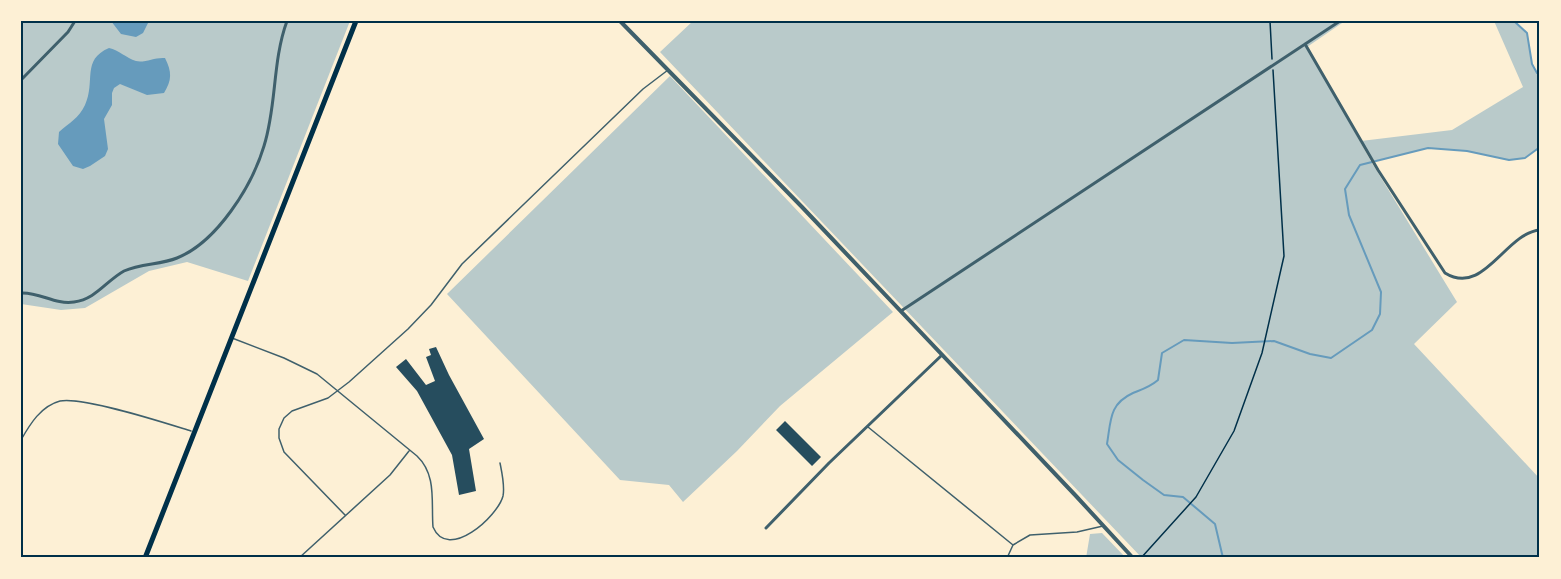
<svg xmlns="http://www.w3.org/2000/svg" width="1561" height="579" font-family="'Playfair Display',serif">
	<rect width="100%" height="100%" fill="#fdf0d5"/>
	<!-- green -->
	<path fill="#b9caca" d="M21 21H350L248 281 187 262 149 271 85 308 61 310 21 304Z
		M693 21H1345L1307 47 1372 163 1457 302 1414 344 1540 479V558H1142L660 52Z
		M1494 21H1514L1527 33 1532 64 1537 72 1540 73V147L1525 158 1509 160 1467 151 1428 148 1374 161 1361 141 1452 130 1523 87Z
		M670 76 893 312 780 406 737 451 683 502 669 485 620 480 447 294Z
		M1102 533 1126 558H1086L1090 534Z"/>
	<!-- water -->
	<path fill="#669bbc" d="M111 21H149L143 33 136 37 121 34Z
		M109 48C119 50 126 58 136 61 145 63 155 57 165 58 172 72 172 80 164 93L147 95 120 84 114 88 112 93V105L104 119 108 149 105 156 90 166 83 169 73 166 58 144 59 132C69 123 79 118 85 105 96 81 81 60 109 48Z"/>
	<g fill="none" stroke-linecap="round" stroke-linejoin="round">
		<!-- stream -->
		<path stroke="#669bbc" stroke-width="2" d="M1514 21 1527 33 1532 64 1537 73H1540
			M1223 558 1215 524 1183 497 1164 495 1143 480 1118 460 1107 444C1111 420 1109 404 1133 393 1143 389 1150 387 1158 380L1162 353 1184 340 1232 343 1274 341 1310 354 1331 358 1372 330 1380 314 1381 292 1349 215 1345 189 1360 165 1428 148 1467 151 1509 160 1525 158 1540 147"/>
	</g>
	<!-- building -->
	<path fill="#264d5e" d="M436 347 449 375 484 439 469 449 476 491 459 495 452 455 417 391 396 367 406 359 426 385 435 381 426 357 431 355 429 349Z
		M785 421 821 457 812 466 776 430Z"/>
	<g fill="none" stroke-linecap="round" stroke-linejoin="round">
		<!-- path -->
		<path stroke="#003049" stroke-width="1.5" d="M1270 21 1272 59
			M1141 558 1196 497 1234 431 1262 353 1284 256 1273 70"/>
		<!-- service -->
		<path stroke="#3f606c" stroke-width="1.5" d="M232 338 284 358 317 374 417 456C437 475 431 502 433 527 448 562 498 516 503 496 505 486 502 473 500 463
			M868 427 1013 545
			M21 440C30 424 41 406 60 401 82 396 165 423 191 431
			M345 515 284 452 279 438V429L284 418 292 411 328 398 349 382 408 329 431 305 462 264 643 89 668 70
			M299 558 390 475 409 451
			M1007 558 1013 545 1030 535 1077 532 1103 526"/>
		<!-- minor -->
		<path stroke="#3f606c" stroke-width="3" d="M1305 44 1378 170 1445 273C1484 297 1505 233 1540 230
			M21 80 68 32 75 21
			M21 293C40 292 55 305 74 302 96 299 106 281 124 271 141 263 160 265 177 258 217 242 252 186 264 146 277 105 272 62 287 21
			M901 311 1340 21
			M766 528 829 463 942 355"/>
		<!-- tertiary -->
		<path stroke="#3f606c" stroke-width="4" d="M620 21 802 207 1076 496 1133 558"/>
		<!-- primary -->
		<path stroke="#003049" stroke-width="5" d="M145 558 356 21"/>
	</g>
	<!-- border -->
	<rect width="1561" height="579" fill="none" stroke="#fdf0d5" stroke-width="45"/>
	<rect x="22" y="22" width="1516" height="534" fill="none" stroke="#003049" stroke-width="2"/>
</svg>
